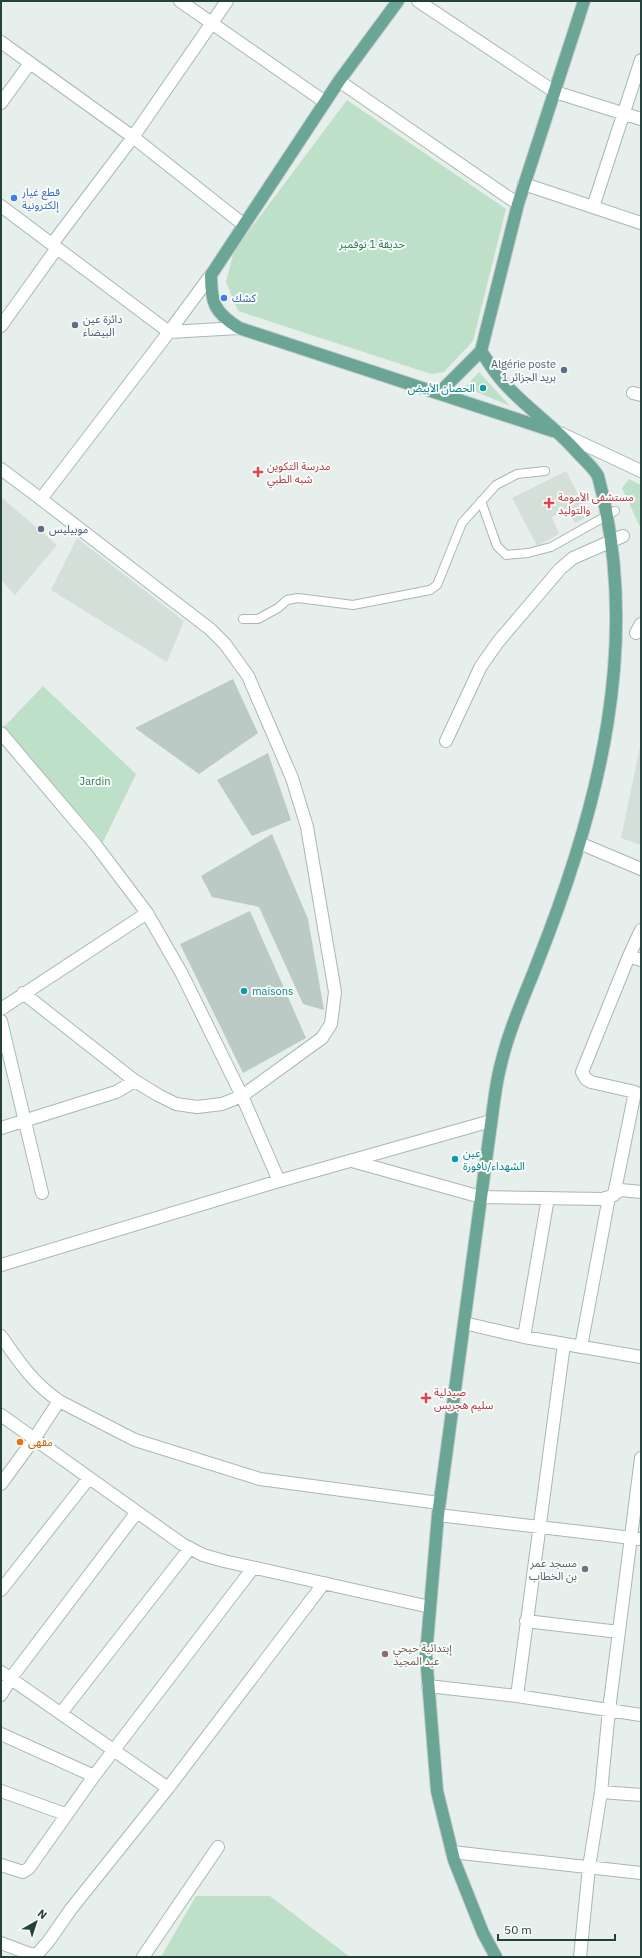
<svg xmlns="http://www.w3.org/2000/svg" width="642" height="1958" font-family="'IBM Plex Sans','Noto Sans Arabic',sans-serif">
	<rect width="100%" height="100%" fill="#e6efeb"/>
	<!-- built -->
	<path fill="#d4dfda" d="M566 471 589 516 575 523 567 509 552 517 559 534 537 546 512 498Z
		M1 497 57 545 15 595 1 580Z
		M77 538 184 621 167 662 51 590Z
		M641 742V845L621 838Z"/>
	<!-- green -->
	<path fill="#bfe0c8" d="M347 100 506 209 473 341 444 372 431 374 238 311 226 282 234 251Z
		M479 372 510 406 465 387Z
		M629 479 641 485V529L622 488Z
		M43 686 136 774 103 842 38 767 1 733V730Z
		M196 1896H270L350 1957H161Z"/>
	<!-- building -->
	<path fill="#bbcac4" d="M233 679 258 733 199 774 135 728Z
		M268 753 291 820 252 836 217 780Z
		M272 834 308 919 324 1010 303 1004 259 907 212 897 201 876Z
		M250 911 306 1038 243 1073 180 944Z"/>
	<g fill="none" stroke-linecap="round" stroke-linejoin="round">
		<!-- lane casing -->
		<g stroke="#a8b8b2" stroke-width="10">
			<path id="lane" d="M481 501 497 546 506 555 528 553 551 547 615 511
				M243 619H258L278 608 287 600 298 598 353 605 430 590 437 585 462 523 496 485 517 474 545 471"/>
		</g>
		<!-- street casing -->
		<g stroke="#a8b8b2" stroke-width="14">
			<path id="street" d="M418 1 555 92 641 119
				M1 42 133 137 244 225
				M339 81 518 204
				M1 103 30 63
				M524 184 641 223
				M1 206 169 332
				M593 207 641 60
				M52 244 133 137 227 1
				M1 326 57 248
				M633 393 641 395
				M560 433 641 471
				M636 633 641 624
				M1 733 95 844 147 913 182 974 242 1096 279 1181
				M446 741 481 666 498 642 560 569 573 558 623 536
				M584 845 641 869
				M629 956 641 960
				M23 993 135 1081 158 1095 176 1104 197 1107 222 1104 242 1096 322 1038 331 1024 335 992 307 827 292 778 248 676 225 644 210 629 41 499
				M1 1009 147 913
				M1 1021 42 1193
				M1 1128 116 1092 135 1081
				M352 1161 481 1197 602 1199 609 1197 621 1190 641 1192
				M614 1195 635 1092 591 1082 586 1079 582 1072 629 956 641 930
				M1 1265 279 1181 491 1121
				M464 1323 524 1337 641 1357
				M1 1336C19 1362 32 1382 59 1401L135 1440 260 1479 439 1503
				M524 1337 548 1198
				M581 1347 609 1197
				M1 1415 182 1544 203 1555 224 1561 430 1607
				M1 1484 34 1439 59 1401
				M438 1515 641 1539
				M1 1590 89 1478
				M526 1621 619 1632
				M1 1672 168 1788
				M428 1686 517 1696 641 1715
				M1 1695 11 1678 137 1512
				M517 1696 564 1344
				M61 1713 190 1548
				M1 1734 94 1776
				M1 1791 65 1814
				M601 1792 641 1795
				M452 1852 641 1873
				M1 1865 23 1872 29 1868 94 1776 253 1568
				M1 1943 33 1955 39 1952 48 1942 71 1909 168 1788 324 1583
				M143 1957 218 1847
				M580 1957 589 1867 601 1792 609 1710 641 1458"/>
		</g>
		<!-- secondary casing -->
		<g stroke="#a4bbb3" stroke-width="14">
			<path id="secondary" d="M180 1 325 102
				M211 275 169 332 239 328
				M1 469 41 499 169 332"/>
		</g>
		<!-- primary casing -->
		<g stroke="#c2cac8" stroke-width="14">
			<path id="primary" d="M398 1 339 81 211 275C211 303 214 312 239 328L553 431
				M439 393 481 351
				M496 1957 483 1933 454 1860 437 1791 426 1655 438 1515 493 1109C495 1094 497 1078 501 1064 509 1029 525 995 538 961 600 805 642 640 598 476 593 467 583 459 576 451 554 426 525 407 503 382 494 372 488 362 481 351L518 204 584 1"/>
		</g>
		<!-- lane -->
		<use href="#lane" stroke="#fff" stroke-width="8"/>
		<!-- street -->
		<use href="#street" stroke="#fff" stroke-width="12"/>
		<!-- secondary -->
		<use href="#secondary" stroke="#fff" stroke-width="12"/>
		<!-- primary -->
		<use href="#primary" stroke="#6aa596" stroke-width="12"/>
	</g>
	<!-- markers -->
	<g fill="#3f7fe0" stroke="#f7fbf9" stroke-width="1.5">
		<circle cx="14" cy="198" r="4"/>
		<circle cx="224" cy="298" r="4"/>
	</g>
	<g fill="#5c6f8a" stroke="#f7fbf9" stroke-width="1.5">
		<circle cx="75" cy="325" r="4"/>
		<circle cx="564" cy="370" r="4"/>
		<circle cx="41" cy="529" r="4"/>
	</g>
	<g fill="#0f9aa8" stroke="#f7fbf9" stroke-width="1.5">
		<circle cx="483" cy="388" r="4"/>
		<circle cx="244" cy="991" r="4"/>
		<circle cx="455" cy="1159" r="4"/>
	</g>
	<g fill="#e0444e" stroke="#f7fbf9" stroke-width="1.5">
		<path d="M256 466h4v4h4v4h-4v4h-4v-4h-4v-4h4z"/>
		<path d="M547 497h4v4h4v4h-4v4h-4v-4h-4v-4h4z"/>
		<path d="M424 1392h4v4h4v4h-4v4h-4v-4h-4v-4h4z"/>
	</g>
	<circle fill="#e8710a" stroke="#f7fbf9" stroke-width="1.5" cx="20" cy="1442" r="4"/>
	<circle fill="#6b7280" stroke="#f7fbf9" stroke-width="1.5" cx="585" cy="1569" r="4"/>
	<circle fill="#8d6e63" stroke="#f7fbf9" stroke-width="1.5" cx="385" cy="1654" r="4"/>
	<g text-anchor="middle" stroke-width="4" stroke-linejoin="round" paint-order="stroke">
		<!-- shop labels -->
		<g font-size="11" fill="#366cbe" stroke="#f7fbf9" text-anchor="start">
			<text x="22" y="196">قطع غيار<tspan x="22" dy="13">إلكترونية</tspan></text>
			<text x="232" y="302">كشك</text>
		</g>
		<!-- park labels -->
		<g font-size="11" fill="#2d7a4b" stroke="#f7fbf9">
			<text x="372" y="248">حديقة 1 نوفمبر</text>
			<text x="95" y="785">Jardin</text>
		</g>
		<!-- service labels -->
		<g font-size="11" fill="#4e5e75" stroke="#f7fbf9" text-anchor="start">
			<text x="83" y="323">دائرة عين<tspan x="83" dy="13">البيضاء</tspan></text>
			<text x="556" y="368" text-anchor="end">Algérie poste<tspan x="556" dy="13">1 بريد الجزائر</tspan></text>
			<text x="49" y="533">موبيليس</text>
		</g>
		<!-- culture labels -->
		<g font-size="11" fill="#0d838f" stroke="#f7fbf9" text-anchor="start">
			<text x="475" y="392" text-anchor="end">الحصان الأبيض</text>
			<text x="252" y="995">maisons</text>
			<text x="463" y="1157">عين<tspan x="463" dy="13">الشهداء/نافورة</tspan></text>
		</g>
		<!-- health labels -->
		<g font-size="11" fill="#be3a42" stroke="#f7fbf9" text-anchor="start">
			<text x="267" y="470">مدرسة التكوين<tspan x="267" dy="13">شبه الطبي</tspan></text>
			<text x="558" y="501">مستشفى الأمومة<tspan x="558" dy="13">والتوليد</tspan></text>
			<text x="434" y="1396">صيدلية<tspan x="434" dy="13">سليم هجريس</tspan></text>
		</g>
		<!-- food labels -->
		<g font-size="11" fill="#c56008" stroke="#f7fbf9" text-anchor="start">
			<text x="28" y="1446">مقهى</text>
		</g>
		<!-- worship labels -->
		<g font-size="11" fill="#5b616d" stroke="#f7fbf9" text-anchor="end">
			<text x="577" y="1567">مسجد عمر<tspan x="577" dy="13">بن الخطاب</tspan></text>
		</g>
		<!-- education labels -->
		<g font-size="11" fill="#785e54" stroke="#f7fbf9" text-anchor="start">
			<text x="393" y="1652">إبتدائية حيحي<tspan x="393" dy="13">عبد المجيد</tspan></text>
		</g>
	</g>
	<!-- border -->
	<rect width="642" height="1958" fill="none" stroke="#24423a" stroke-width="4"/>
	<!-- north arrow -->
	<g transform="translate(36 1922) rotate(39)" stroke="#f7fbf9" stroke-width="3" paint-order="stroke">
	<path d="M0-3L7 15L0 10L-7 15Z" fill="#24423a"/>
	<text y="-6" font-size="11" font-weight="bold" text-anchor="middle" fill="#24423a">N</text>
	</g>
	<!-- scale -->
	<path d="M498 1934v6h117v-6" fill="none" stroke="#24423a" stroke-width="2"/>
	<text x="504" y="1934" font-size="12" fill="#24423a" stroke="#f7fbf9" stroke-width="3" paint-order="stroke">50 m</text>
</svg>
